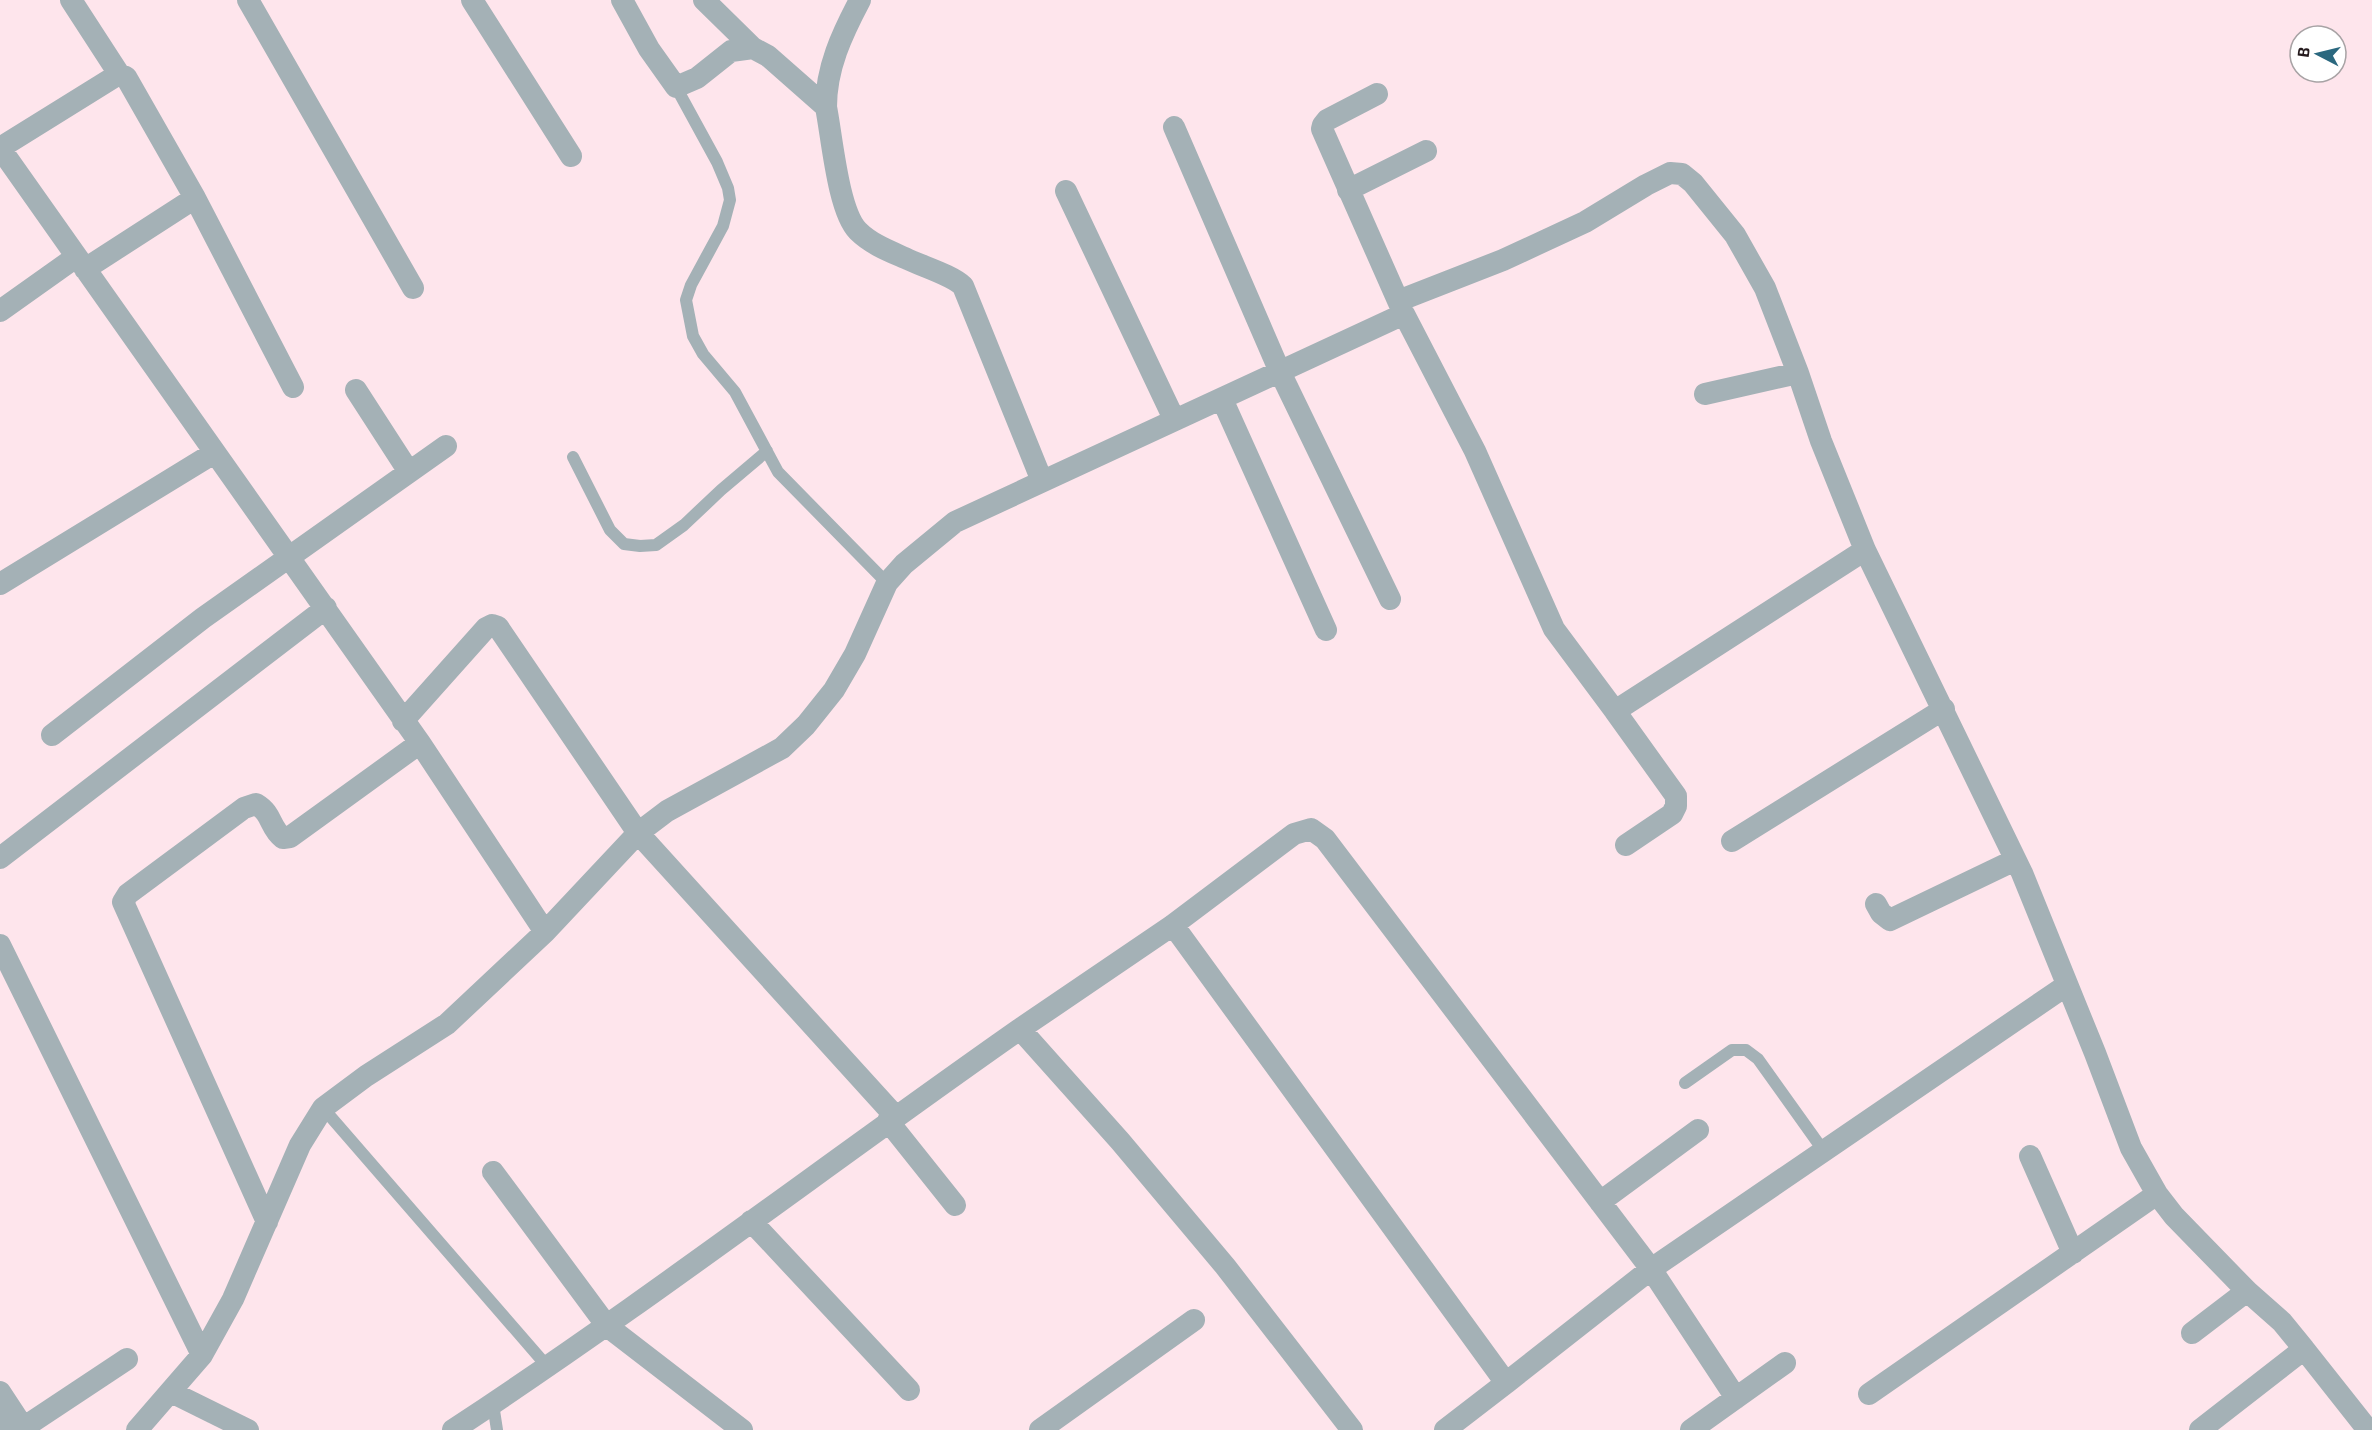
<svg xmlns="http://www.w3.org/2000/svg" width="2372" height="1430" font-family="'Exo 2',sans-serif">
	<rect width="100%" height="100%" fill="#fee5ec"/>
	<g fill="none" stroke-linecap="round" stroke-linejoin="round">
		<!-- service -->
		<path stroke="#a4b1b6" stroke-width="12" d="M676 87 717 162 728 188 730 200 723 226 691 285 686 300 693 336 703 354 735 392 778 472 887 583
			M573 457 610 530 624 544 640 546 656 545 684 525 721 490 767 451
			M1685 1083 1732 1050H1746L1758 1059 1823 1150
			M323 1108 546 1365
			M493 1404 497 1430"/>
		<!-- minor -->
		<path stroke="#a4b1b6" stroke-width="22" d="M71 0 119 74 126 77 195 198 293 387
			M248 0 413 288
			M472 0 571 156
			M622 0 649 49 676 87 697 78 731 51 753 48 768 56 826 107
			M704 0 753 48
			M860 0C842 34 826 68 826 107 832 137 838 211 858 231 871 244 889 251 905 258 921 266 952 275 963 286L1042 481
			M119 74 0 148 420 743 545 932
			M1377 94 1327 120 1323 125 1322 129 1403 312
			M1174 127 1280 372 1390 599
			M1348 190 1426 151
			M1066 191 1174 419
			M85 269 195 198
			M1398 301 1503 260 1585 222 1646 185 1670 173 1682 174 1693 183 1735 235 1765 288 1798 373 1821 441 1865 550 2022 873 2095 1053 2131 1148 2157 1194 2174 1216 2247 1291 2282 1322 2304 1349 2200 1430
			M0 311 76 257
			M356 390 409 472
			M1705 394 1798 373
			M1222 399 1326 630
			M0 584 214 453
			M1615 711 1676 796V806L1672 814 1626 845
			M403 721 486 628 492 625 498 627 638 833 895 1116
			M52 735 203 618 446 446
			M1732 841 1944 709
			M0 858 326 608
			M1876 904 1881 913 1890 920 2015 860
			M1173 925 1506 1383 1445 1430
			M0 945 202 1355
			M1020 1029 1173 925 1294 834 1311 829 1325 839 1651 1269 1736 1398
			M888 1121 955 1205
			M2030 1156 2073 1253
			M493 1172 607 1326 742 1430
			M1600 1202 1698 1130
			M751 1221 909 1390
			M267 1222 123 902 128 894 244 808 256 804C273 814 269 827 283 838L290 837 420 743
			M2192 1333 2247 1291
			M2304 1349 2368 1430
			M1506 1383 1651 1269 2067 985
			M0 1392 25 1430
			M171 1392 248 1430
			M1869 1394 2157 1194
			M0 1423 5 1430
			M23 1428 127 1359
			M137 1430 202 1355 233 1299 300 1145 323 1108 366 1076 447 1024 545 932 638 833 667 811 782 748 806 725 834 690 855 654 887 583 904 564 955 522 1404 314 1475 451 1554 629 1615 711 1865 550
			M453 1430C646 1303 830 1162 1020 1029L1120 1141 1225 1266 1352 1430
			M1040 1430 1194 1320
			M1691 1430 1785 1363"/>
	</g>
	<!-- north arrow -->
	<g transform="translate(2318 54) rotate(277)"><circle r="28" fill="#ffffff" stroke="#a8a3a5" stroke-width="1.5"/>
	<path d="M0-4.5L10 22L0 15L-10 22Z" fill="#2b687f"/>
	<text y="-9" font-size="16" font-weight="bold" text-anchor="middle" fill="#251a1d">B</text>
	</g>
</svg>
